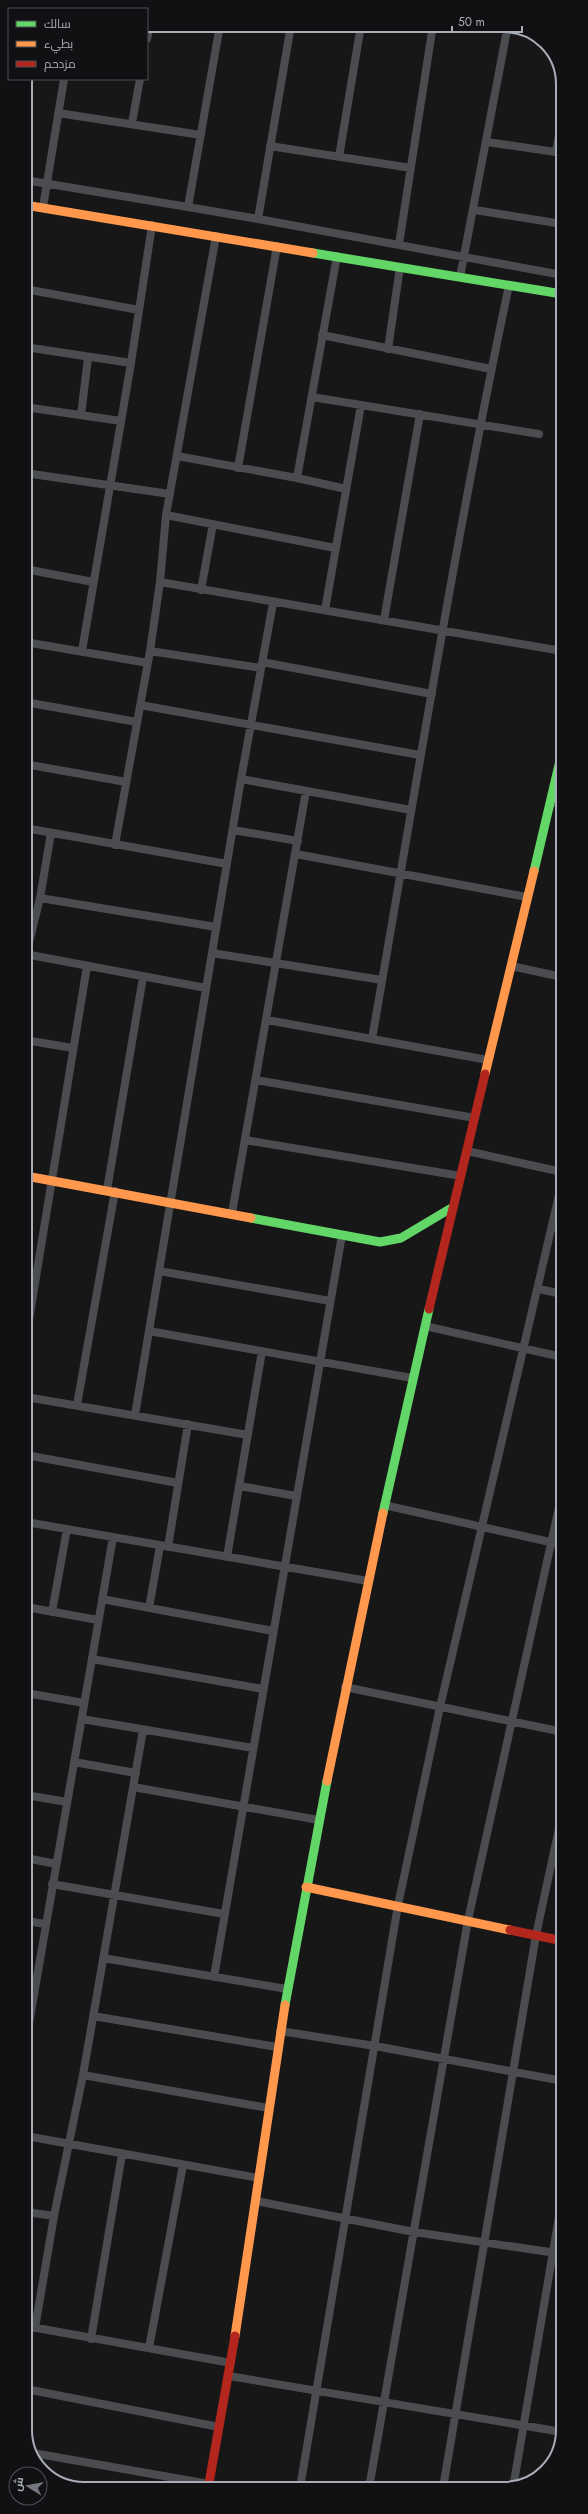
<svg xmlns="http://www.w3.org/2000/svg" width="588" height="2514" font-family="Jost,Cairo,sans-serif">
	<rect width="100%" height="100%" fill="#171717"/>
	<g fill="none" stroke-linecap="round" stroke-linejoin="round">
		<!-- street -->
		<path stroke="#4b4c50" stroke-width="8" d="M478 25 507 30
			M147 39 150 25
			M58 113 201 135
			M132 123 140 79
			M487 142 562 153
			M270 146 411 168
			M556 151 562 120
			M339 157 361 25
			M25 180 188 207 220 25
			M43 207 64 79
			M188 207 258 219 291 25
			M475 210 562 224
			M258 219 562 275
			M399 244 433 25
			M337 256 297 478 346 489
			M460 277 508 25
			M25 289 139 310
			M322 335 491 369
			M25 347 131 363
			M388 349 400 267
			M312 397 539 434
			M25 407 121 421
			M81 415 88 358
			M177 456 297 478
			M238 468 277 246
			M25 473 170 494
			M166 515 335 548
			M25 569 93 582
			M160 582 562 651
			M201 590 213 524
			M325 610 361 405
			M384 620 420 414
			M25 642 148 663
			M82 651 131 363 152 225
			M150 651 261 668
			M262 662 432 694
			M25 702 137 722
			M140 705 420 755
			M25 764 126 782
			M241 779 411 810
			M550 802 562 804
			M25 828 227 864
			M233 830 298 841
			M115 845 150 651 160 582 166 515 216 236
			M296 854 527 897
			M40 898 216 927
			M212 953 382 980
			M25 954 206 988
			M25 959 40 898 51 833
			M511 966 562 977
			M267 1020 488 1060
			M372 1039C416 787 456 535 509 285
			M25 1040 73 1048
			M256 1080 475 1118
			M245 1140 461 1176
			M467 1151 562 1172
			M107 1190 143 977
			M232 1213 306 791
			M159 1271 330 1301
			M539 1289 562 1294
			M425 1326 562 1357
			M149 1331 412 1378
			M26 1338 87 966
			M26 1397 248 1435
			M77 1405 115 1191
			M135 1415 241 779 273 603
			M26 1455 178 1483
			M240 1486 296 1496
			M384 1505 563 1545
			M26 1522 368 1581
			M168 1547 188 1424
			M227 1557 262 1351
			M102 1599 273 1631
			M26 1607 98 1620
			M149 1608 160 1546
			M52 1612 67 1529
			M92 1659 263 1689
			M345 1687 563 1732
			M26 1693 84 1703
			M82 1719 253 1748
			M74 1762 136 1773
			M133 1787 319 1820
			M26 1795 67 1802
			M26 1858 56 1864
			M52 1884 224 1914
			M26 1921 45 1924
			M103 1958 287 1989
			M214 1977 342 1235
			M93 2016 277 2047
			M280 2031 375 2046 563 2081
			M26 2041 113 1537
			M83 2075 268 2108
			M26 2136 259 2178
			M256 2201 414 2232 563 2254
			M26 2212 54 2216
			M26 2326 231 2363
			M35 2328 54 2216 83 2075 143 1730
			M91 2339 122 2154
			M149 2348 183 2165
			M229 2376 562 2432
			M26 2389 219 2427
			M33 2453 209 2484
			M300 2488 398 1905 440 1707 562 1182
			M369 2488 468 1920 563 1489
			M443 2488 536 1935 563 1810
			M513 2488 563 2193"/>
		<!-- fast -->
		<path stroke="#63d668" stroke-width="9" d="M313 253 562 294
			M534 871 562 752
			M251 1218 380 1242 401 1238 453 1207
			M383 1513 429 1309
			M285 2005 327 1781"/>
		<!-- slow -->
		<path stroke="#ff974d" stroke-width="9" d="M25 205 313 253
			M485 1074 534 871
			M26 1176 251 1218
			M327 1781 383 1513
			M306 1887 510 1930
			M235 2336 285 2005"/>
		<!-- jam -->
		<path stroke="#b3261e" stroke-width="9" d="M429 1309 485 1074
			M510 1930 563 1941
			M208 2489 235 2336"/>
	</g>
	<!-- crop -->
	<path d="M0 0H588V2514H0ZM84 32H504A52 52 0 0 1 556 84V2430A52 52 0 0 1 504 2482H84A52 52 0 0 1 32 2430V84A52 52 0 0 1 84 32Z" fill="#111113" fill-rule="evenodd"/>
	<path fill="none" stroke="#a8adb8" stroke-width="2" d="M84 32H504A52 52 0 0 1 556 84V2430A52 52 0 0 1 504 2482H84A52 52 0 0 1 32 2430V84A52 52 0 0 1 84 32Z"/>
	<!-- legend -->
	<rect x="8" y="8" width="140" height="72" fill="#111113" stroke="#4d4f55"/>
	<rect x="16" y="21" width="20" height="6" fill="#63d668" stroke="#4d4f55"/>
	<text x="44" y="28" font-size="12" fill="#a8adb8">سالك</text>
	<rect x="16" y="41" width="20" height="6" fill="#ff974d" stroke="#4d4f55"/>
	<text x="44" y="48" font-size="12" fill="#a8adb8">بطيء</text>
	<rect x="16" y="61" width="20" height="6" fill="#b3261e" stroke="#4d4f55"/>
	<text x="44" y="68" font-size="12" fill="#a8adb8">مزدحم</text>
	<!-- north arrow -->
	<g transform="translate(28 2486) rotate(281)"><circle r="19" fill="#111113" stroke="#4d4f55"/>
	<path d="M0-3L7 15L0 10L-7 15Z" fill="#757880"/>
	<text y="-6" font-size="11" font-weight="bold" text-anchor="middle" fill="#a8adb8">ش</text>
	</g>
	<!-- scale -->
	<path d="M452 26v6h70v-6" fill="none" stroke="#a8adb8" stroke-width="2"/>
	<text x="458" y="26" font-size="12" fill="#a8adb8" stroke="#111113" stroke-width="3" paint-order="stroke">50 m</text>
</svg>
